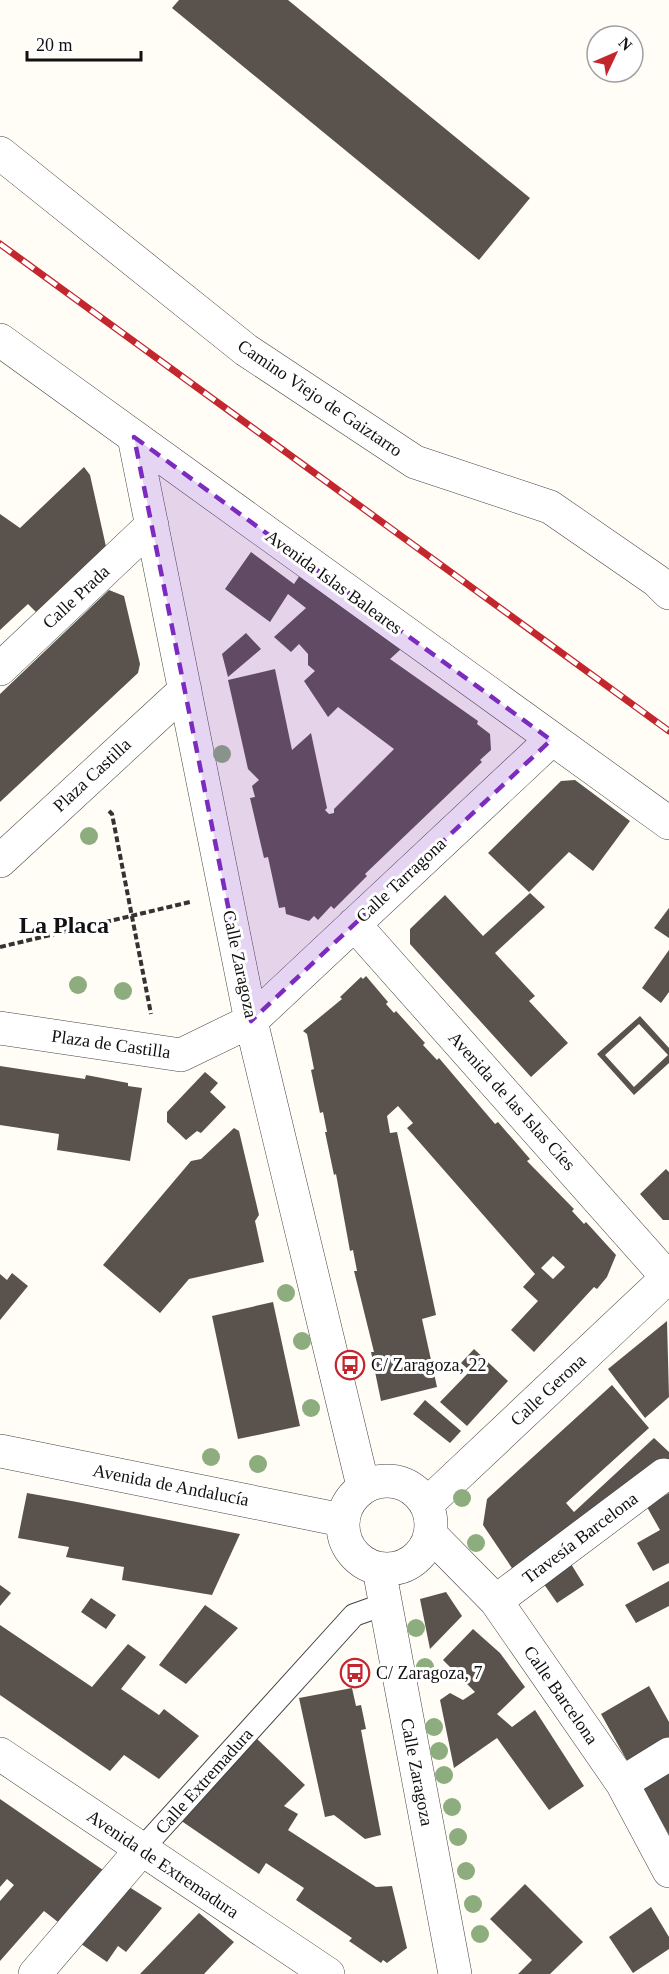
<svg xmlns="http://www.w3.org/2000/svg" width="669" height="1974" font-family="Georgia,serif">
	<rect width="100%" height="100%" fill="#fffdf5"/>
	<!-- building -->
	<path fill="#5a524d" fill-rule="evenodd" d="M179 0H288L530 198 479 260 172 8Z
		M84 467 90 475 107 551 38 614 28 604 0 630V514L20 528Z
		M251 552 294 584 300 575 401 649 390 659 478 721 477 724 490 734 491 750 480 760 482 762 365 874 367 876 334 909 331 906 318 920 314 916 309 921 286 914 285 907 279 908 268 857 264 858 250 798 255 797 252 786 259 780 248 769 228 680 275 669 292 750 311 733 327 808 325 810 329 814 334 813V809L394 749 338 707 328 717 304 681 315 671 308 665V654L299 644 291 652 274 637 306 608 288 594 270 622 225 589Z
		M109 590 124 596 140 664 138 673 0 802V694Z
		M246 633 261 649 228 677 222 654Z
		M575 780 630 821 593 871 569 852 529 892 488 853 561 781Z
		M530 893 545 907 495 953 535 996 529 1001 568 1043 531 1077 410 944V929L445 895 483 936Z
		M669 908V938L654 928Z
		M669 950V992L661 1003 642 988Z
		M366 976 388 1002 386 1004 394 1013 396 1011 425 1043 423 1045 437 1060 439 1058 495 1124 498 1122 530 1159 527 1161 574 1209 572 1211 584 1224 586 1222 616 1255 607 1277 597 1289 594 1287 534 1352 511 1330 538 1301 523 1287 535 1274 407 1128 413 1123 398 1106 387 1116 390 1133 397 1132 436 1315 422 1319 437 1387 381 1401 371 1352H374L354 1271H357L353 1250 350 1251 336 1174 334 1175 325 1132H327L323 1112 320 1113 311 1070 314 1069 307 1034 303 1031 342 999 340 997 361 977 363 979ZM553 1256 565 1267 553 1279 541 1268Z
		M640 1016 669 1048V1063L634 1095 597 1054ZM639 1024 668 1055 634 1087 605 1055Z
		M0 1066 85 1079 86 1075 128 1083V1086L142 1088 130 1161 57 1150 59 1134 0 1125Z
		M205 1072 218 1083 210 1092 226 1107 201 1133 197 1131 186 1140 167 1122V1112Z
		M234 1128 239 1131 259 1215 255 1221 264 1262 189 1279 160 1313 103 1265 191 1161 201 1159Z
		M666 1169 669 1172V1220H663L640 1194Z
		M12 1273 28 1286 0 1320V1274L7 1280Z
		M273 1302 300 1426 238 1439 212 1316Z
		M667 1321 669 1397 645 1418 608 1369Z
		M474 1349 508 1381 467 1426 440 1402 470 1371 461 1363Z
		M612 1385 649 1428 566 1503 574 1512 654 1438 669 1452V1459L626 1498 518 1577 483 1525 487 1499Z
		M425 1400 461 1431 450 1443 413 1414Z
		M27 1493 77 1502 240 1534 212 1595 122 1580 124 1567 66 1557 69 1547 18 1538Z
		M669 1493V1563L653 1571 637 1543 660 1530 647 1507Z
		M568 1559 584 1585 557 1603 539 1577Z
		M669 1581V1606L636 1623 625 1605Z
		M0 1585 11 1593 0 1606Z
		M446 1592 462 1616 430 1649 420 1599Z
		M91 1598 116 1615 106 1629 81 1612Z
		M205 1605 238 1628 186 1684 159 1665Z
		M0 1625 92 1687 128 1644 146 1657 121 1689 159 1715 164 1709 199 1736 159 1779 124 1755 110 1771 0 1695Z
		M473 1629 500 1653 525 1687 497 1714 512 1727 535 1710 584 1786 549 1810 497 1738 454 1768 440 1700 450 1693 463 1700 475 1692 443 1660Z
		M649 1686 669 1722V1747L631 1768 601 1714Z
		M352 1688 356 1706 361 1705 366 1729 361 1730 381 1835 365 1839 334 1815 325 1817 299 1698Z
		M252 1734 305 1785 284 1806 298 1814 288 1830 376 1887 392 1886 407 1948 387 1963 383 1960 381 1963 349 1941 352 1938 296 1900 304 1888 266 1863 259 1874 180 1820Z
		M669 1763V1835L638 1779Z
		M0 1799 103 1870 58 1922 44 1911 0 1961V1901L14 1885 7 1879 0 1887Z
		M123 1883 162 1908 126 1952 118 1946 107 1962 74 1939Z
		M525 1884 583 1942 550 1974H518L532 1960 490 1919Z
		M651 1907 669 1937V1949L633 1973 609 1937Z
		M199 1913 234 1942 204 1974H140Z"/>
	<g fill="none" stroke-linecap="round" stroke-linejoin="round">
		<!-- service casing -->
		<g stroke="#444" stroke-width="24">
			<path id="service" d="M141 1850 354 1615 385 1604"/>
		</g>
		<!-- minor casing -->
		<g stroke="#444" stroke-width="34">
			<path id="minor" d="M0 153 246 350 415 462 550 507 657 581 669 593
				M0 340 669 823
				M134 437 251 1021 363 1486
				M0 669 152 525
				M0 861 185 690
				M354 924 669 1279
				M0 1028 181 1055 251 1021 551 740
				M0 1451 342 1520
				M343 1525a44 44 0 1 1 88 0a44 44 0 1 1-88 0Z
				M427 1504 669 1276
				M431 1535 496 1601 622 1783 669 1871
				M379 1569 455 1974
				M496 1601 664 1475
				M0 1754 328 1974
				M622 1783 669 1754
				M35 1974 141 1850"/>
		</g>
		<!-- path -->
		<path stroke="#333" stroke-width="4" stroke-dasharray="6 3" stroke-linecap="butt" d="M109 811 112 814 151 1014
			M0 947 190 902"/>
		<!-- service -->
		<use href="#service" stroke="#fff" stroke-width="22"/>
		<!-- minor -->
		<use href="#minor" stroke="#fff" stroke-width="33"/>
		<!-- rail casing -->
		<g stroke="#c4262e" stroke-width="7">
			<path id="rail" d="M0 244 669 731"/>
		</g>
		<!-- rail -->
		<use href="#rail" stroke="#fff" stroke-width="4.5" stroke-dasharray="14" stroke-linecap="butt"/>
	</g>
	<!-- trees -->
	<g fill="#8dad7f">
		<circle cx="222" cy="754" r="9"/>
		<circle cx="89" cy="836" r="9"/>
		<circle cx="78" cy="985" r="9"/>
		<circle cx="123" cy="991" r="9"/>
		<circle cx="286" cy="1293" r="9"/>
		<circle cx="302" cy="1341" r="9"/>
		<circle cx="311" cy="1408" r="9"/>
		<circle cx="211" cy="1457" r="9"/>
		<circle cx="258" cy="1464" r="9"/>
		<circle cx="462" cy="1498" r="9"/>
		<circle cx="476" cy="1543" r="9"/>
		<circle cx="416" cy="1628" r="9"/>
		<circle cx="425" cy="1667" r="9"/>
		<circle cx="434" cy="1727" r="9"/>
		<circle cx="439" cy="1751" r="9"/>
		<circle cx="444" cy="1775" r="9"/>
		<circle cx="452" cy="1807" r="9"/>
		<circle cx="458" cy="1837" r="9"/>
		<circle cx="466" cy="1871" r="9"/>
		<circle cx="473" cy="1904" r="9"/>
		<circle cx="480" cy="1934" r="9"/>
	</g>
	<!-- marked area -->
	<path fill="#7b2cbf" fill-opacity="0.2" stroke="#7b2cbf" stroke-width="4.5" stroke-dasharray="12 8" stroke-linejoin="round" d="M134 437 551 740 251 1021Z"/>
	<!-- icons -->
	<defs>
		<g id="bus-ring" transform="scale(1.5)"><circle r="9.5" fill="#fff" stroke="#c4262e" stroke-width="1.5"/><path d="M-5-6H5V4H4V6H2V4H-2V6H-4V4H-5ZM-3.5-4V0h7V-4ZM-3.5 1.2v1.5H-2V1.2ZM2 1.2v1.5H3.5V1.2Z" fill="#c4262e"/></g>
	</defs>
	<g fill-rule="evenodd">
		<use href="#bus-ring" x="350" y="1365"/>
		<use href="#bus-ring" x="355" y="1673"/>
	</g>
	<g text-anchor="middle" stroke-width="6" stroke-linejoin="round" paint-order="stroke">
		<!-- street labels -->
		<g font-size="18" fill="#111" stroke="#fff">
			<text transform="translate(320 398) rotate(34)" y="6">Camino Viejo de Gaiztarro</text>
			<text transform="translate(334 582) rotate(36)" y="6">Avenida Islas Baleares</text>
			<text transform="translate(76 597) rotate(-43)" y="6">Calle Prada</text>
			<text transform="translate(92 775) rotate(-43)" y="6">Plaza Castilla</text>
			<text transform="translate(401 880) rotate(-43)" y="6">Calle Tarragona</text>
			<text transform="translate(240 964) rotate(78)" y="6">Calle Zaragoza</text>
			<text transform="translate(111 1044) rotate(8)" y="6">Plaza de Castilla</text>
			<text transform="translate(512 1101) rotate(48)" y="6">Avenida de las Islas Cíes</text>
			<text transform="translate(548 1390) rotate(-43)" y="6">Calle Gerona</text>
			<text transform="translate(171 1485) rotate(11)" y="6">Avenida de Andalucía</text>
			<text transform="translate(580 1538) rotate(-37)" y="6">Travesía Barcelona</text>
			<text transform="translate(561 1695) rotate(55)" y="6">Calle Barcelona</text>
			<text transform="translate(417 1772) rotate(79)" y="6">Calle Zaragoza</text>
			<text transform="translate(204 1781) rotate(-48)" y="6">Calle Extremadura</text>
			<text transform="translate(163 1864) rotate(34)" y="6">Avenida de Extremadura</text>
		</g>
		<!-- poi labels -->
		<g font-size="18" fill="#111" stroke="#fff" text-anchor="start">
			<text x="371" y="1371">C/ Zaragoza, 22</text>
			<text x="376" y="1679">C/ Zaragoza, 7</text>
		</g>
		<!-- district labels -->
		<g font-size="24" font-weight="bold" fill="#111" stroke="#fff">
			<text x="64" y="933">La Placa</text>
		</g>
	</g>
	<!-- north arrow -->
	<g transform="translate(615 54) rotate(46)"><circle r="28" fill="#ffffff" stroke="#a0a0a0" stroke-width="1.5"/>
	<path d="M0-4.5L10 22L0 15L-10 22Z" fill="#c4262e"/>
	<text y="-9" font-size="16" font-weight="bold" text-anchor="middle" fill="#111111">N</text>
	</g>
	<!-- scale -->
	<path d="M27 51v9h114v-9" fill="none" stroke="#111111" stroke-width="3"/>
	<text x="36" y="51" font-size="18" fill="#111111" stroke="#ffffff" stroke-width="4.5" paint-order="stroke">20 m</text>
</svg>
